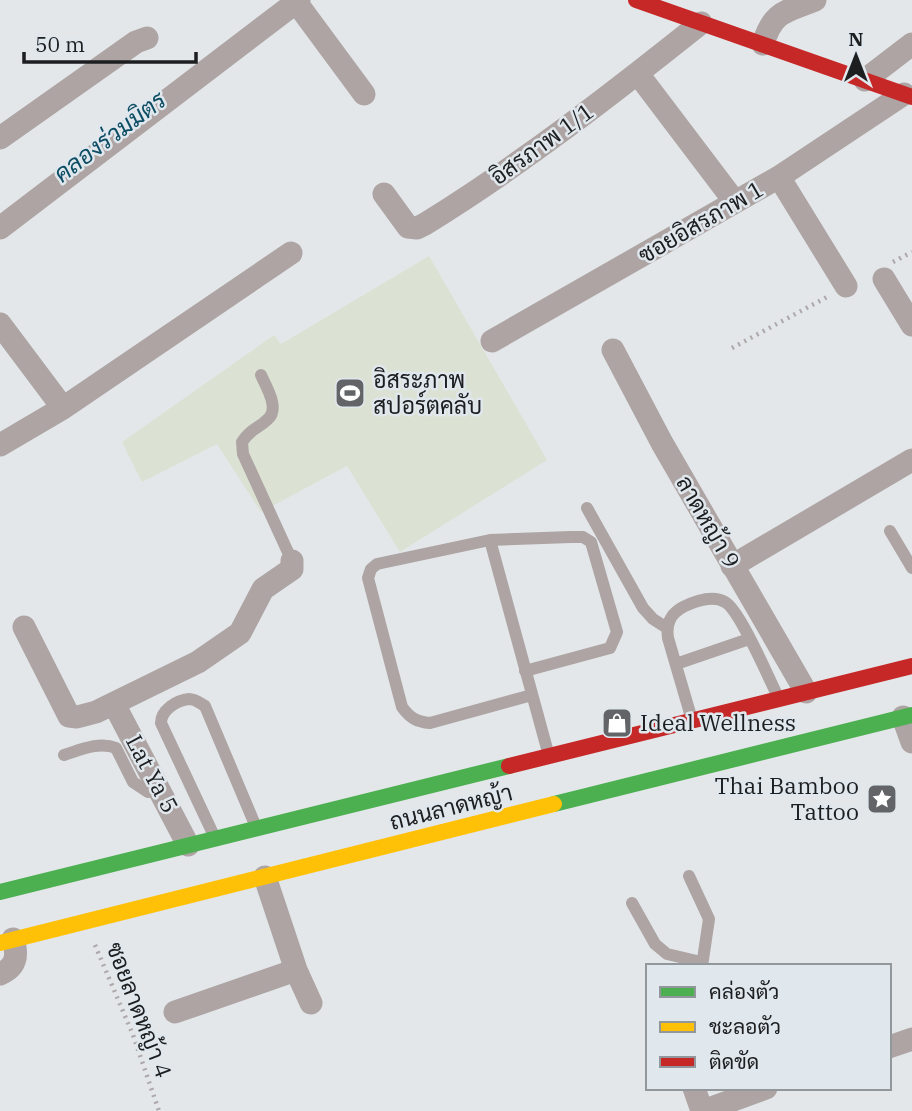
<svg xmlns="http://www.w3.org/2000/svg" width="912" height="1111" font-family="'IBM Plex Serif',Sarabun,serif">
	<rect width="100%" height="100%" fill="#e3e7ea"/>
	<!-- green -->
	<path fill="#dce2d3" d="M429 256 547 460 400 552 347 466 261 512 217 444 142 482 122 442 274 335 281 344Z"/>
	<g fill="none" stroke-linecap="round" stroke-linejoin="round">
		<!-- path -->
		<path stroke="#ada8a9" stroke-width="4.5" stroke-dasharray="2 5" stroke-linecap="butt" d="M893 262 912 252
			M732 348 827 297
			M95 945 133 1035 159 1111"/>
		<!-- lane -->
		<path stroke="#ada4a3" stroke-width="12" d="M261 375C266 387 280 408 268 419 257 430 252 427 242 442L243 454 292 561
			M587 508 643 608 653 619 667 628
			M890 531 912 568
			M490 540 549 756
			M676 664 749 639
			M525 671 610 648 617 632 591 542 583 537H571L490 540 377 564 371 569 368 578 402 707C410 718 417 722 430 723L532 695
			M692 720 668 638C666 624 670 614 683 607 695 601 713 595 725 602 740 610 769 679 778 697
			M64 755C80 750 99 741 116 748L133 782 148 792 159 788
			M215 838 161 723C161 710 177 700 189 699 195 699 200 703 205 706L256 827
			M689 876 709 919 702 966
			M632 903 655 944 667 954 701 962"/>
		<!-- street -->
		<path stroke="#ada4a3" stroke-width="23" d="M296 2 364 94
			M763 44C773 11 785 12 815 0
			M638 74 735 202
			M865 80 912 44
			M0 138 136 42 147 38
			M779 177 846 286
			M384 194 408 227 417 228 425 224C522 164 612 94 701 23
			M0 228 299 0
			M884 279 912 325
			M0 324 63 408
			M492 341 779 177 904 94
			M613 350 662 443 806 692
			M0 445 63 408 291 253
			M732 566 912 460
			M24 627 69 716 77 717 96 712 198 662 240 633 263 589 292 569V561
			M114 704 188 845
			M903 717 912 742
			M296 970 311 1003
			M0 974C17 967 18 955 13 939
			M175 1012 296 970 265 877
			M889 1047 912 1039
			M694 1088 702 1111
			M703 1111 766 1088"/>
		<!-- fast -->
		<path stroke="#4caf50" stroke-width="16" d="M554 804 912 715
			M0 892 509 766"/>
		<!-- slow -->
		<path stroke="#ffc107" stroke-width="16" d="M0 943 554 804"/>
		<!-- jam -->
		<path stroke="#c62828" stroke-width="16" d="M636 0 912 97
			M509 766 912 666"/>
	</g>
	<!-- icons -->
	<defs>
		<g id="stadium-square" transform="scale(1.575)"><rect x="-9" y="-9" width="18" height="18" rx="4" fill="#626467" stroke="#e0e7ed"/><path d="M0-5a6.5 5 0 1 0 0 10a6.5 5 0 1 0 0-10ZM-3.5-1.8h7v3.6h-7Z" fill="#fff"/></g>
		<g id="shop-square" transform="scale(1.575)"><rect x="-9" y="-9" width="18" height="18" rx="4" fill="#626467" stroke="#e0e7ed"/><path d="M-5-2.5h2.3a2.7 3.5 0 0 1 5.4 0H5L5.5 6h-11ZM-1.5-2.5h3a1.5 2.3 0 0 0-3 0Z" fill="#fff"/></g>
		<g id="sight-square" transform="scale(1.575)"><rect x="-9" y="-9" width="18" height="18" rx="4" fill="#626467" stroke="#e0e7ed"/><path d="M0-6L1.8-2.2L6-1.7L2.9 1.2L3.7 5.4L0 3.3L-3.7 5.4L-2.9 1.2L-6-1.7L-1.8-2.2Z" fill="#fff"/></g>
	</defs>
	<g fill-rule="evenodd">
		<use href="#stadium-square" x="350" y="393"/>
		<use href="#shop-square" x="617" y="723"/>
		<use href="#sight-square" x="882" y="799"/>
	</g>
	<g text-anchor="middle" stroke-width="5" stroke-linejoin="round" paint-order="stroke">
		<!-- street labels -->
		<g font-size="23" fill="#1c1e20" stroke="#e0e7ed">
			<text transform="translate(542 144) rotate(-36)" y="8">อิสรภาพ 1/1</text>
			<text transform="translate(701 222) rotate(-30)" y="8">ซอยอิสรภาพ 1</text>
			<text transform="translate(708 522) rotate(60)" y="8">ลาดหญ้า 9</text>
			<text transform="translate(152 774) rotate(62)" y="8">Lat Ya 5</text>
			<text transform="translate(451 807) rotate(-14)" y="8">ถนนลาดหญ้า</text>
			<text transform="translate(139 1010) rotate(69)" y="8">ซอยลาดหญ้า 4</text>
		</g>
		<!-- poi labels -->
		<g font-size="23" fill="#1c1e20" stroke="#e0e7ed" text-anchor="start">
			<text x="373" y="388">อิสระภาพ<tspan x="373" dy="26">สปอร์ตคลับ</tspan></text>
			<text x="640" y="731">Ideal Wellness</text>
			<text x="859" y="794" text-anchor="end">Thai Bamboo<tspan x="859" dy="26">Tattoo</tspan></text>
		</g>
		<!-- water labels -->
		<g font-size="24" font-style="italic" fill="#0e4e64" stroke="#e0e7ed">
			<text transform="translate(110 137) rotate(-37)" y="8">คลองร่วมมิตร</text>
		</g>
	</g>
	<!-- legend -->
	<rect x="646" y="964" width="245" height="126" fill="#e0e7ed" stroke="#92979b" stroke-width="2"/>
	<rect x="660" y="987" width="35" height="10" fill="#4caf50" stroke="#92979b" stroke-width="2"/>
	<text x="709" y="999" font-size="21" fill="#1c1e20">คล่องตัว</text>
	<rect x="660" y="1022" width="35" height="10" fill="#ffc107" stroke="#92979b" stroke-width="2"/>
	<text x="709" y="1034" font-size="21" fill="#1c1e20">ชะลอตัว</text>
	<rect x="660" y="1057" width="35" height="10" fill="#c62828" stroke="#92979b" stroke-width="2"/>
	<text x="709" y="1069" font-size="21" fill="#1c1e20">ติดขัด</text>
	<!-- north arrow -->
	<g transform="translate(856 56)" stroke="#e0e7ed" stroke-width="5" paint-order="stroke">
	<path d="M0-5L12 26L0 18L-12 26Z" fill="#1c1e20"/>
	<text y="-10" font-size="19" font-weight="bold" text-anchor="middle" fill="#1c1e20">N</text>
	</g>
	<!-- scale -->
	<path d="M24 52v10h172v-10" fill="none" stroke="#1c1e20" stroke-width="3.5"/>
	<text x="35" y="52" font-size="21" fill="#1c1e20" stroke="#e0e7ed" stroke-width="5" paint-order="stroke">50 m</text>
</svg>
